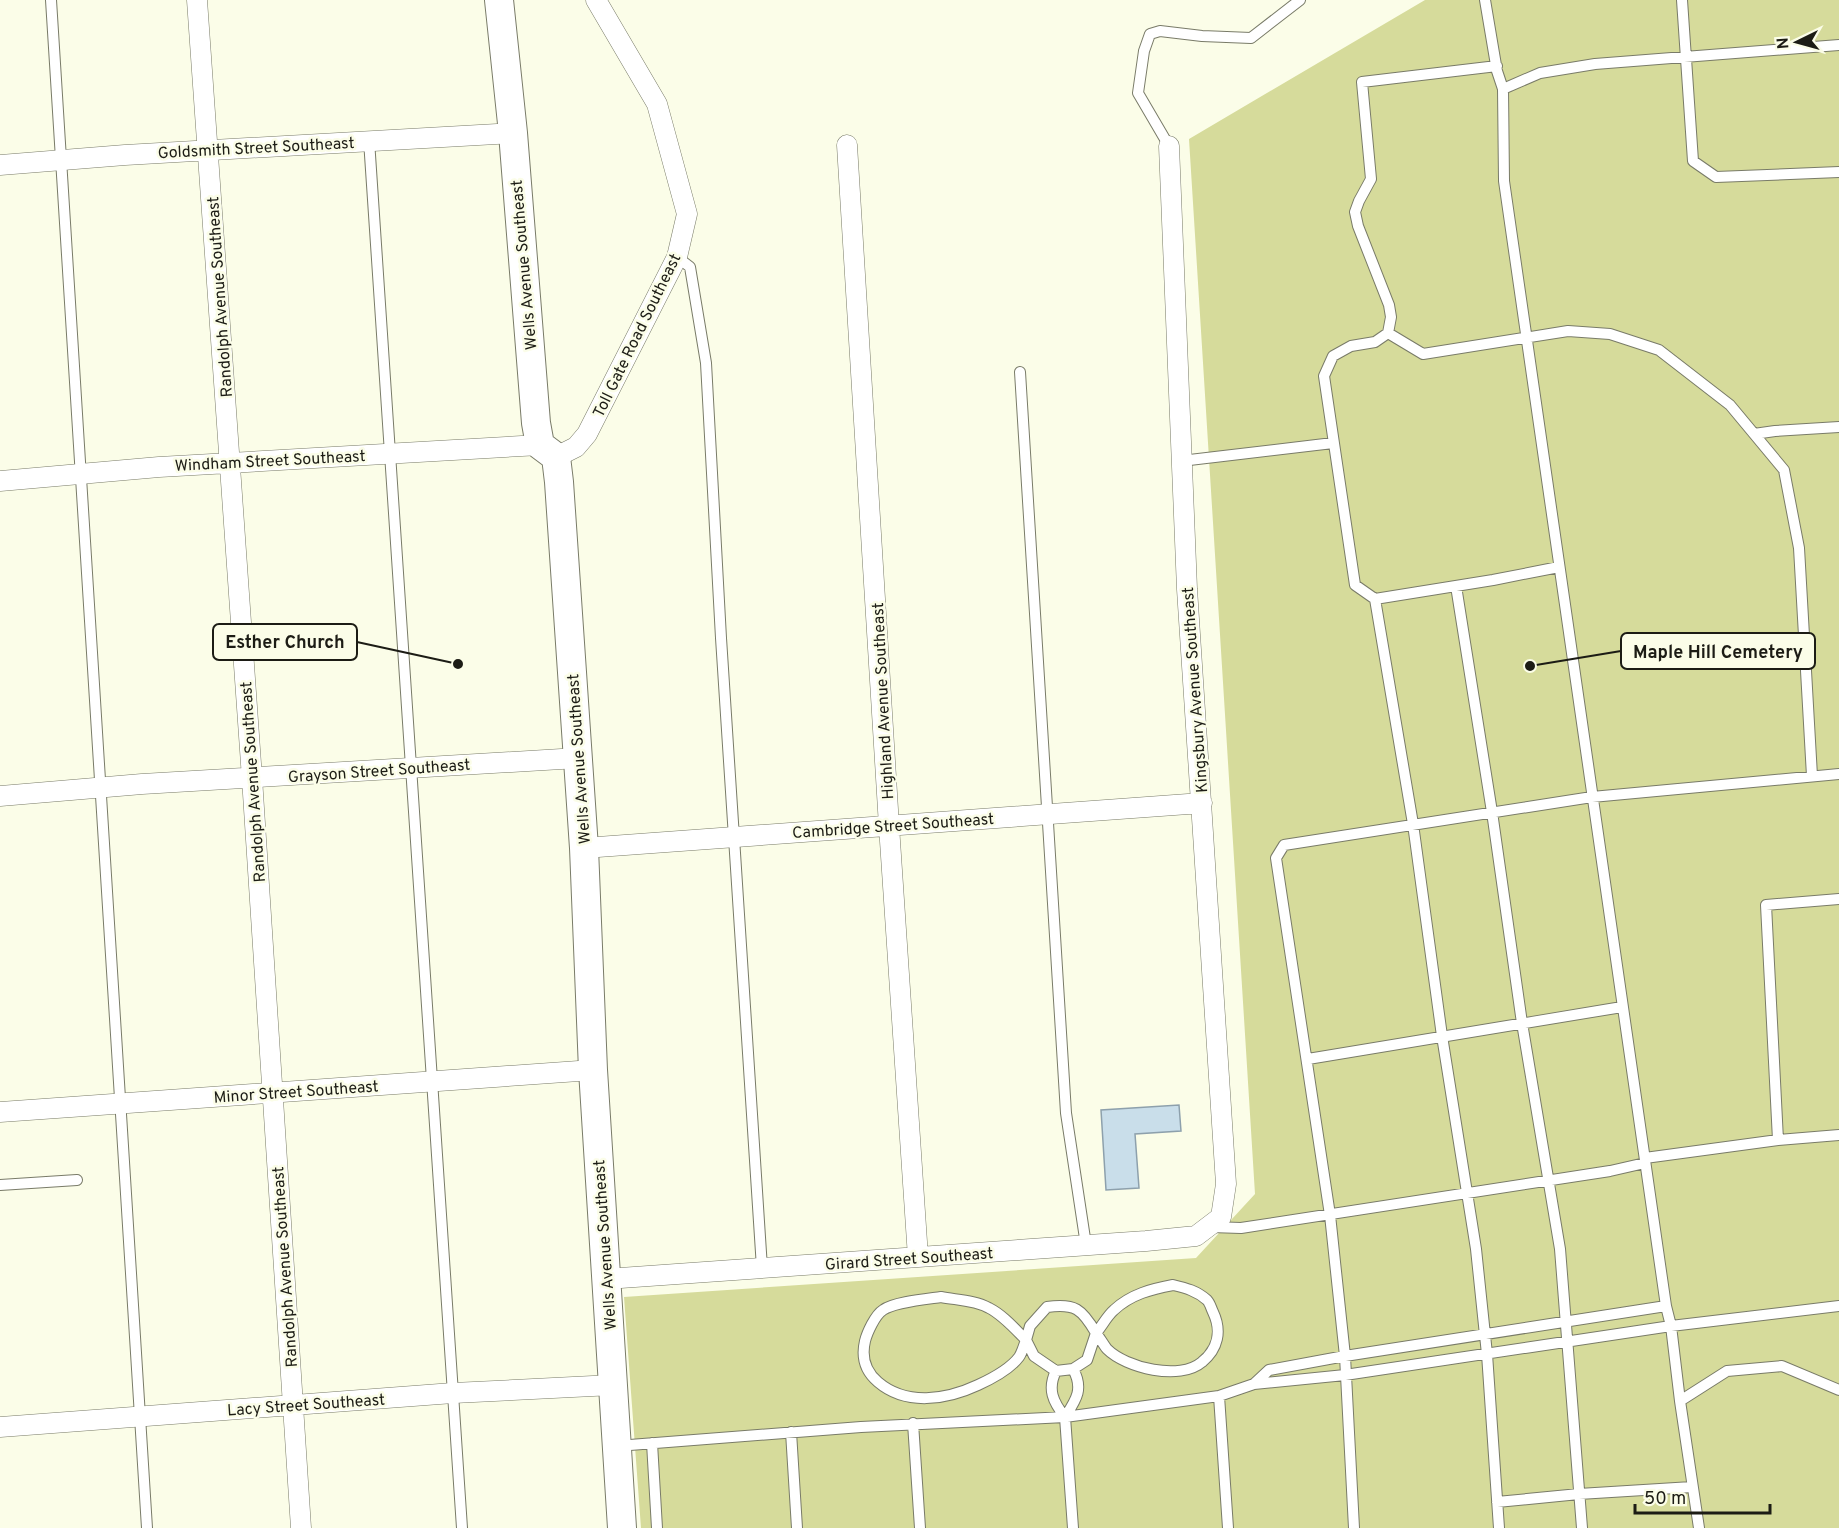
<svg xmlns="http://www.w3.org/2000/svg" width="1839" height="1528" font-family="Overpass,sans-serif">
	<rect width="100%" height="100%" fill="#fbfde8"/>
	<!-- green -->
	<path fill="#d6db9b" d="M1425 0H1839V1528H641L624 1297 1196 1258 1255 1194 1189 139Z"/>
	<!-- building -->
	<path fill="#c9deea" stroke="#8da0ac" stroke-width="1.5" d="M1179 1105 1181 1131 1135 1134 1139 1188 1106 1190 1101 1110Z"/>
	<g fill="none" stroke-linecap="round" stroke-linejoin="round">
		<!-- lane casing -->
		<g stroke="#797b68" stroke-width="12">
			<path id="lane" d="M51 0 147 1528
				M1485 0 1497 71 1503 89 1504 181 1666 1306 1671 1326 1680 1401 1699 1528
				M1682 0 1693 161 1716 177 1839 172
				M1497 66 1362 82 1371 179 1359 201 1355 212 1358 226 1389 305 1391 317 1388 333 1375 342 1351 346 1333 356 1324 376 1355 585 1375 599 1413 824 1442 1036 1476 1249 1487 1354 1499 1528
				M1503 89 1540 73 1595 64 1839 45
				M369 140 462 1528
				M1169 146 1138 93 1144 51 1150 34 1160 31 1202 36 1251 38 1300 0
				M677 257 690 267 706 363 721 638 762 1268
				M1388 333 1423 354 1568 331 1610 334 1659 350 1730 405 1784 470 1799 548 1812 776
				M1020 372 1066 1113 1086 1245
				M1754 434 1775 431 1839 427
				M1181 461 1333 443
				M1456 586 1492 812 1522 1023 1560 1249 1582 1528
				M1375 599 1493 580 1559 567
				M1839 899 1766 905 1778 1140 1839 1135
				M1308 1059 1622 1007
				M1645 1158 1778 1140
				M0 1185 77 1180
				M1211 1227 1241 1228 1610 1171 1645 1163
				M1173 1285C1186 1288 1197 1291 1207 1300 1210 1303 1211 1308 1213 1312 1222 1331 1218 1349 1202 1362 1180 1381 1126 1368 1107 1349 1103 1344 1100 1338 1096 1333 1102 1326 1107 1316 1114 1310 1131 1294 1152 1289 1173 1285Z
				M941 1297C956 1300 975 1300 989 1308 1003 1315 1015 1329 1026 1340 1024 1345 1022 1353 1019 1357 1010 1369 991 1379 978 1385 946 1400 906 1406 878 1382 865 1371 861 1358 865 1341 867 1333 875 1315 883 1310 894 1302 927 1299 941 1297Z
				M1056 1371 1034 1356 1026 1340 1030 1326 1047 1307C1075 1303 1082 1309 1096 1333L1087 1360 1073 1369
				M1254 1384 1345 1375 1671 1326 1839 1306
				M1219 1396 1228 1528
				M1680 1401 1727 1371 1782 1366 1839 1390
				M1065 1417C1076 1400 1084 1389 1073 1369L1056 1371C1047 1389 1053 1402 1065 1417L1073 1528
				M913 1423 920 1528
				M791 1432 797 1528
				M652 1443 657 1528
				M617 1446 861 1427 1065 1417 1219 1396 1254 1384 1269 1370 1345 1356 1666 1306
				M1497 1502 1579 1494 1692 1487
				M1354 1528 1345 1356 1330 1215 1276 858 1284 845 1592 797 1839 774"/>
		</g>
		<!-- street casing -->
		<g stroke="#797b68" stroke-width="21">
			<path id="street" d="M197 0 252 778 301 1528
				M847 145 889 826 918 1257
				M0 165 125 155 513 133
				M556 457 576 447 587 434 677 257 687 214 657 104 596 0
				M0 481 159 467 540 445
				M0 796 142 784 578 758
				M584 848 1202 803
				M0 1112 593 1070
				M606 1279 1146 1241 1196 1236 1221 1217 1226 1184 1187 589 1169 146
				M0 1427 453 1393 613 1385"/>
		</g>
		<!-- secondary casing -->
		<g stroke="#797b68" stroke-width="30">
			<path id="secondary" d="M499 0 513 133 536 423 540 445 556 457 559 482 584 848 593 1070 622 1528"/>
		</g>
		<!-- lane -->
		<use href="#lane" stroke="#fff" stroke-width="10"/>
		<!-- street -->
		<use href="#street" stroke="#fff" stroke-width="20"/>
		<!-- secondary -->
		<use href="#secondary" stroke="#fff" stroke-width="28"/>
	</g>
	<g text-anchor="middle" stroke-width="5" stroke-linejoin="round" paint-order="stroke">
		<!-- street labels -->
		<g font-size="16" fill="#1c1c15" stroke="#fbfde8">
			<text transform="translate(256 147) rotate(-3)" y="6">Goldsmith Street Southeast</text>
			<text transform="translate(523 265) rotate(-95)" y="6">Wells Avenue Southeast</text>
			<text transform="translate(219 297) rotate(-94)" y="6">Randolph Avenue Southeast</text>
			<text transform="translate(636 335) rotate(-64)" y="6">Toll Gate Road Southeast</text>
			<text transform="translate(270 460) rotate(-3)" y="6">Windham Street Southeast</text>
			<text transform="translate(1194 690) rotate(-94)" y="6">Kingsbury Avenue Southeast</text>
			<text transform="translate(882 701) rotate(-93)" y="6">Highland Avenue Southeast</text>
			<text transform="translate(578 759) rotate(-94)" y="6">Wells Avenue Southeast</text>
			<text transform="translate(379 770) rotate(-4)" y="6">Grayson Street Southeast</text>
			<text transform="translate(252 782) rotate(-94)" y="6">Randolph Avenue Southeast</text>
			<text transform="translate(893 825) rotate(-4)" y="6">Cambridge Street Southeast</text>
			<text transform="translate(296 1091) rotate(-4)" y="6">Minor Street Southeast</text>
			<text transform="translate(604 1245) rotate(-94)" y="6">Wells Avenue Southeast</text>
			<text transform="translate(909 1258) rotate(-4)" y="6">Girard Street Southeast</text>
			<text transform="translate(284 1267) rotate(-94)" y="6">Randolph Avenue Southeast</text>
			<text transform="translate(306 1404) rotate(-4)" y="6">Lacy Street Southeast</text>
		</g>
	</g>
	<!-- callouts -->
	<path fill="none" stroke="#1c1c15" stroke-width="2" d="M458 664L357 642M1530 666L1621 651"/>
	<g fill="#1c1c15" stroke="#fbfde8" stroke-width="2">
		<circle cx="458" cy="664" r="6"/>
		<circle cx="1530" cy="666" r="6"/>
	</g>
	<g fill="#fbfde8" stroke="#1c1c15" stroke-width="2">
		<rect x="213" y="624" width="144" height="36" rx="6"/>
		<rect x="1621" y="633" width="194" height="36" rx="6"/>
	</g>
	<g font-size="18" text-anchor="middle" font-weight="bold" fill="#1c1c15">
		<text x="285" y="648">Esther Church</text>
		<text x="1718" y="658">Maple Hill Cemetery</text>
	</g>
	<!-- north arrow -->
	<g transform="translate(1797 42) rotate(265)" stroke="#fbfde8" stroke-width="4.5" paint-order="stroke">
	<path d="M0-4.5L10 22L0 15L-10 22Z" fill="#1c1c15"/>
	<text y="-9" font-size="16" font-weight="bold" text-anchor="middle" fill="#1c1c15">N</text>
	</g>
	<!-- scale -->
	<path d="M1635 1504v9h135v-9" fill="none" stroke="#1c1c15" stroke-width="3"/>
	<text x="1644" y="1504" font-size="18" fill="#1c1c15" stroke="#fbfde8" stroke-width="4.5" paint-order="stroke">50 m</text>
</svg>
